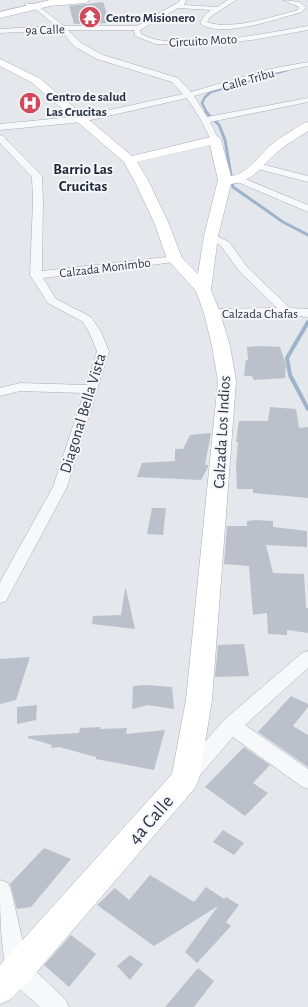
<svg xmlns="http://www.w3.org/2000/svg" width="308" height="1007" font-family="'Alegreya Sans',sans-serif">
	<rect width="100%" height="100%" fill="#e4e7ec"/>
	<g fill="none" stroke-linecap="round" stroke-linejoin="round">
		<!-- stream-far2 -->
		<path stroke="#9fb4cc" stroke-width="2.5" d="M207 113 202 103 205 97 211 92 287 70"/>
		<!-- stream-far1 -->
		<path stroke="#9fb4cc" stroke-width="3" d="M206 112 219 125 225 140 233 187 283 222 308 235"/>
		<!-- stream -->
		<path stroke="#9fb4cc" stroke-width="4" d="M308 322 287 358 290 375 308 409"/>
	</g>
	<!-- building -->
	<path fill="#bbc0ca" d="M103 2 110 23 74 24 69 6Z
		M260 346 280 347 286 365 285 378 254 380 252 376H244L246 360H248L247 347Z
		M270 407 296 409 299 428 308 427V498L253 493V489H237L236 466 238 442H236L239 421H268Z
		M211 433 205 465H208V467L201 480 137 477 142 463 175 461V449H183L190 435Z
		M152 508H166L163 535 147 534Z
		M255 520 273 521V527L307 531V547L266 545 273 573 304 574 306 608H308V633L287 630V635L268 634 267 613 253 615 249 566 224 564 227 526H247V521Z
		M125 589H126L135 629 92 624 93 616 121 615Z
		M244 644 249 676 215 677 218 645Z
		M30 657 16 700 0 704V659Z
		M146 685 172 687 174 709 148 705 132 709 133 686Z
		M291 696 308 704V707L293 726 308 735V767L258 732Z
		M37 705 36 720 17 724V707Z
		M101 727 100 729 127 728 126 734 165 730 154 770 96 759V757L59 747 51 748 52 745 28 738V736L79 733 80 728Z
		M244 747 270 765 253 783 268 793 245 816 205 787Z
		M223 830 244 843 234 855 213 842Z
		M44 848 71 859 31 907 17 909 10 884Z
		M150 875 194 902 206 887 224 899 226 897 239 905 226 922 231 926 197 963 185 952 218 906 154 946 97 905 115 888 129 900Z
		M71 935 96 954 69 987 44 965Z
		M130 955 143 964 130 980 117 966Z
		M198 968 214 981 194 1007H165Z"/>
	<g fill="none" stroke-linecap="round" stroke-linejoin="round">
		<!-- street casing -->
		<g stroke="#a9aeb7" stroke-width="1">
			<path id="street" d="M180 0H186L184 5 217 7 228 0H236L210 17 207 22C231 31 274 16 298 10L299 7 283 0 299 2 306 7 302 12 295 14C273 20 218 39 200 23L205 15 211 10 178 8 140 30 141 34C146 36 152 39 158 40 206 46 261 34 308 26V30L252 40 204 45 156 44 135 36 134 30H68L81 43 103 55 178 78 191 92 270 69 308 62V66L274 73 194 96 207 117 308 98V102L210 122 219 140 215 143 211 140 201 120 187 98 82 122 0 130V124L82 116 183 94 172 82 97 59 75 47 60 30 0 33V29L56 26 33 7 25 5V3L37 5 64 26H137L179 2Z
				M0 135 3 136 42 176 43 201 42 271 175 256 180 259 175 262 43 278 56 299 91 317 101 332 109 351 67 487 6 601 0 603V582L53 487 84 393 20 391 0 396V388L20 383 87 385 97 351 89 332 83 322 48 303 30 275 33 201 32 177 0 143Z
				M257 163 308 176V182L254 168 252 166 254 164Z
				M238 176 308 205V212L235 181 233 179 235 177Z
				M211 233 229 242 248 268 290 308 308 309V317L287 315H208L206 313 208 311 212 309 277 308 240 272 221 246 206 236 207 234Z
				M308 651V668L245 725 308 769V789L301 786 233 737 196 780 189 783 182 780 179 774 182 768 224 720 302 653Z
				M0 880 8 883 11 890 28 964 65 999 69 1007H40C32 999 15 987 9 977 0 954 0 906 0 880Z"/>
		</g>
		<!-- secondary casing -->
		<g stroke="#a9aeb7" stroke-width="1">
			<path id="secondary" d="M50 0H90L85 3 50 6 0 18V12Z
				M0 59 39 78 132 156 215 136 219 137 221 140 231 176C248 174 260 154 272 144 282 136 293 130 304 123L308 122V131C299 137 290 142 281 149 264 162 254 182 231 184L218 236 211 290 220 313 230 346 236 381 212 700 199 779 195 788 29 981 11 999 0 1004V965L172 774 186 700 218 381 212 346 204 313 196 291 167 259 154 222 134 180 124 162 31 82 0 66ZM210 145 218 180 204 236 198 274 182 258 168 222 148 180 137 162Z"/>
		</g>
		<!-- street -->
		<use href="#street" fill="#f7f8fa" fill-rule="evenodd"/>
		<!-- secondary -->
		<use href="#secondary" fill="#fff" fill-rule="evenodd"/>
	</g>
	<!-- icons -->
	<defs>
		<g id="temple-disc" transform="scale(1.15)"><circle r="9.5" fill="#d1495b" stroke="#f4f6f9"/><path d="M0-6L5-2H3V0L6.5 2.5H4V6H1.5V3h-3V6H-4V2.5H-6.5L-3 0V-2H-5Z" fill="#fff"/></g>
		<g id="hospital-disc" transform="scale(1.15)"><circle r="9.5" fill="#d1495b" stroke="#f4f6f9"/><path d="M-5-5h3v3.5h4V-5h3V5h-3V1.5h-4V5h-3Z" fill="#fff"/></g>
	</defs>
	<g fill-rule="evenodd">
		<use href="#temple-disc" x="90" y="17"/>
		<use href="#hospital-disc" x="30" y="103"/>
	</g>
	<g text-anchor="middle" stroke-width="4" stroke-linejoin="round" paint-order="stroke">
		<!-- far-poi labels -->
		<g font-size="13" font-weight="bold" fill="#2b3445" stroke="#f4f6f9" text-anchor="start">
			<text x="106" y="22">Centro Misionero</text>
			<text x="46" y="101">Centro de salud<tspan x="46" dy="15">Las Crucitas</tspan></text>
		</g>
		<!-- far-street labels -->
		<g font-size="13" fill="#2b3445" stroke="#f4f6f9">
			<text transform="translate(45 29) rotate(-2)" y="5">9a Calle</text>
			<text transform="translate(203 40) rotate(-3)" y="5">Circuito Moto</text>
			<text transform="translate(248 79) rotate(-16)" y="5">Calle Tribu</text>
			<text transform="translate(105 267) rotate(-7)" y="5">Calzada Monimbo</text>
			<text x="260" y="318">Calzada Chafas</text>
		</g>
		<!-- far-quarter labels -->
		<g font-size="15" font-weight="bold" fill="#1d2536" stroke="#f4f6f9">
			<text x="83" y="174">Barrio Las<tspan x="83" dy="17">Crucitas</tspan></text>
		</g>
		<!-- street labels -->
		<g font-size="16" fill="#2b3445" stroke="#f4f6f9">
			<text transform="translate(82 413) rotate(-73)" y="6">Diagonal Bella Vista</text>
			<text transform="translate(221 432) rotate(-87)" y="6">Calzada Los Indios</text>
		</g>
		<!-- near-street labels -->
		<g font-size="19" fill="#2b3445" stroke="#f4f6f9">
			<text transform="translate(150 819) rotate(-49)" y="7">4a Calle</text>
		</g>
	</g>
</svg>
